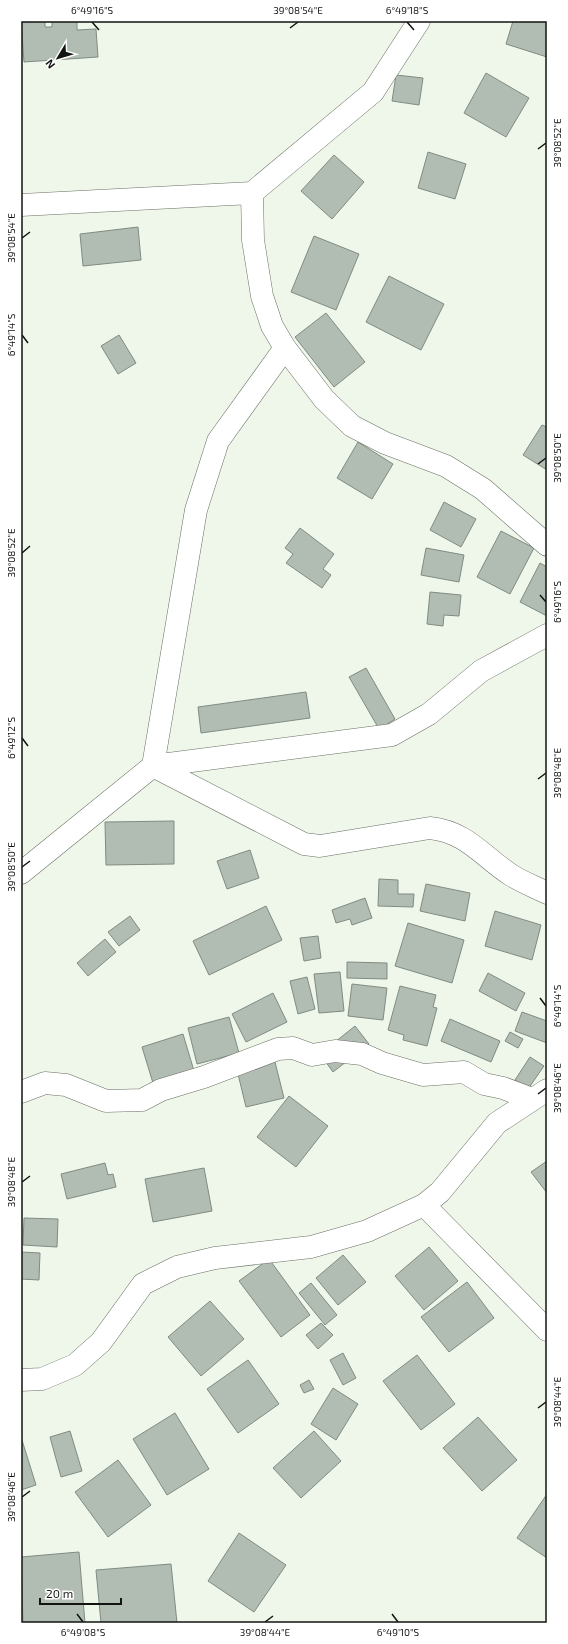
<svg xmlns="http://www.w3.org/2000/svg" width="568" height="1644" font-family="'Exo 2',sans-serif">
	<rect width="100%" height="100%" fill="#eff6ea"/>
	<!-- building -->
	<path fill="#b1bcb3" stroke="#808b82" d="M45 21V27H52V21H77V30L96 29 98 57 24 62 21 22Z
		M513 21H547V57L506 44Z
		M486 73 529 98 506 137 464 113Z
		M396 75 423 78 419 105 392 101Z
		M428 152 466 164 455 199 418 188Z
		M334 155 364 182 332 219 301 191Z
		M138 227 141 260 83 266 80 234Z
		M314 236 359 254 336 310 291 292Z
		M389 276 444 304 421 350 366 322Z
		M326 313 365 362 334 387 295 337Z
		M119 335 136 363 118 374 101 346Z
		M542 425 547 427V470L523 455Z
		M358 442 393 464 372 499 337 478Z
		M444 502 476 519 461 547 430 530Z
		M300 528 334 554 323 569 331 575 322 588 286 563 293 554 285 548Z
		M501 531 534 548 510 594 477 577Z
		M426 548 464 555 459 582 421 575Z
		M540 563 547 567V616L520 602Z
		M430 592 461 595 459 616 444 615 443 626 427 624Z
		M366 668 395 719 379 729 349 677Z
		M306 692 310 718 201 733 198 707Z
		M174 821V864L106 865 105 822Z
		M250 850 259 878 227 889 217 861Z
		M379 879 398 880V894H414L413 907 378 906Z
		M426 884 470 893 465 921 420 911Z
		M365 898 372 918 352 925 350 919 336 923 332 910Z
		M266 906 282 940 209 975 193 941Z
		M495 911 541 925 532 960 485 946Z
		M130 916 140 930 119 946 108 932Z
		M408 923 464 940 452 983 395 966Z
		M318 936 321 958 304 961 300 938Z
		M105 939 116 952 88 976 77 963Z
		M347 962 387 963V979L347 978Z
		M340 972 344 1011 319 1013 314 974Z
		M488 973 525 993 516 1011 479 991Z
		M307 977 315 1009 298 1014 290 981Z
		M352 984 387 988 383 1020 348 1016Z
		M400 986 436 995 433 1007 437 1008 427 1046 403 1040 404 1035 388 1030Z
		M273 993 287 1022 246 1042 232 1014Z
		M522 1012 547 1021V1043L515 1031Z
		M229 1017 239 1053 197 1064 188 1028Z
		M450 1019 500 1041 491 1062 441 1041Z
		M355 1026 369 1044 333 1072 320 1054Z
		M510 1032 523 1039 518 1048 505 1041Z
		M183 1034 194 1071 153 1083 142 1047Z
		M530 1057 544 1066 528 1089 515 1080Z
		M275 1062 284 1098 246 1107 237 1070Z
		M289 1096 328 1126 296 1167 257 1137Z
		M547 1161V1193L531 1172Z
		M105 1163 108 1175 113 1174 116 1187 67 1199 61 1174Z
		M204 1168 212 1211 153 1222 145 1179Z
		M24 1218 58 1219 57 1247 23 1245Z
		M429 1247 458 1281 424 1310 395 1276Z
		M21 1252 40 1253 39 1280 21 1279Z
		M343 1255 366 1282 338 1305 316 1278Z
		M269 1259 310 1315 281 1337 239 1281Z
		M467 1282 494 1318 449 1352 421 1317Z
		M311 1283 337 1315 325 1325 299 1293Z
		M210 1301 244 1339 201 1376 168 1337Z
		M321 1323 333 1335 318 1349 306 1335Z
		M343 1353 356 1378 343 1385 330 1360Z
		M417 1355 455 1404 421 1430 383 1381Z
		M248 1360 279 1404 238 1433 207 1389Z
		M309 1380 314 1389 304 1393 300 1385Z
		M333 1388 358 1404 336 1440 311 1424Z
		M175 1413 209 1469 167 1495 133 1439Z
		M478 1417 517 1460 482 1491 443 1448Z
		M70 1431 82 1471 61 1477 50 1437Z
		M314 1431 341 1461 301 1498 273 1468Z
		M21 1437 36 1485 21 1490Z
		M118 1460 151 1505 108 1537 75 1492Z
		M547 1494V1558L517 1538Z
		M239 1533 286 1565 254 1612 208 1581Z
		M79 1552 85 1623H23L21 1557Z
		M171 1564 177 1623H101L96 1570Z"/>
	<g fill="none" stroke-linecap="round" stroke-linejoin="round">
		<!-- minor casing -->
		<g stroke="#6a7065" stroke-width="23">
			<path id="minor" d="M252 193 253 240 262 296 272 326 285 348 324 399 352 426 385 443 446 466 483 489 547 545
				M21 205 252 193 373 92 419 21
				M285 348 218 441 196 510 153 766 304 844 320 846 430 828C467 832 482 856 511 875 522 882 535 887 547 893
				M21 873 153 766 392 735 429 714 481 671 547 635
				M21 1092 45 1083 66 1085 106 1101 142 1100 161 1090 204 1077 278 1049 293 1048 312 1055 335 1051 362 1054 382 1063 423 1075 464 1072 484 1084 503 1088 532 1099
				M424 1205 547 1330
				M21 1380 42 1379 75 1365 101 1342 143 1284 177 1267 215 1258 311 1247 367 1231 424 1205 440 1192 497 1123 547 1090"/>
		</g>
		<!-- minor -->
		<use href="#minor" stroke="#fff" stroke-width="22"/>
	</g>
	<!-- ticks -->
	<path fill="none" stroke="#111410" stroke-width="1.5" d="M92 22 99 30M407 22 414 30M290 28 298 22M538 149 546 143M22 238 30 232M22 335 28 343M538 464 546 458M22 553 30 546M540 595 546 602M22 738 28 746M538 779 546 773M22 867 30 861M540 998 546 1006M538 1094 546 1088M22 1182 30 1176M538 1408 546 1402M22 1497 30 1491M77 1614 83 1622M392 1614 398 1622M265 1622 273 1616"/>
	<!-- border -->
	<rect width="568" height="1644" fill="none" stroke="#ffffff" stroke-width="44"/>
	<!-- north arrow -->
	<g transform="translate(58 58) rotate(232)" stroke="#ffffff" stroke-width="3" paint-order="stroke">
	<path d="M0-3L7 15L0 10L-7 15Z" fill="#111410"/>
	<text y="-6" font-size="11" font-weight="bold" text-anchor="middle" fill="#111410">N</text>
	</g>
	<!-- scale -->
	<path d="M40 1598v6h81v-6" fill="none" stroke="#111410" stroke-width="2"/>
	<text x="46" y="1598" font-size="12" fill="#111410" stroke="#ffffff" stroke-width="3" paint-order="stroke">20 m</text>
	<rect x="22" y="22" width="524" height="1600" fill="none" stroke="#111410" stroke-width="1.5"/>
	<g font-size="10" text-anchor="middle" fill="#111410">
		<text x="92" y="14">6°49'16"S</text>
		<text x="298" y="14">39°08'54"E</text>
		<text x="407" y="14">6°49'18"S</text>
		<text transform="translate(557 143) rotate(-90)" y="4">39°08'52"E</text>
		<text transform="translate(11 238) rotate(-90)" y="4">39°08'54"E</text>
		<text transform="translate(11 335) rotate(-90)" y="4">6°49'14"S</text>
		<text transform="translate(557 458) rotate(-90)" y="4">39°08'50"E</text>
		<text transform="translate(11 553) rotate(-90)" y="4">39°08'52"E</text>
		<text transform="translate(557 602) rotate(-90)" y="4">6°49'16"S</text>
		<text transform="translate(11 738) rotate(-90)" y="4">6°49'12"S</text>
		<text transform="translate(557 773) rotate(-90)" y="4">39°08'48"E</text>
		<text transform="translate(11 867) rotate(-90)" y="4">39°08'50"E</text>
		<text transform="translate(557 1006) rotate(-90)" y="4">6°49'14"S</text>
		<text transform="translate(557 1088) rotate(-90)" y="4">39°08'46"E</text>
		<text transform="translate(11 1182) rotate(-90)" y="4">39°08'48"E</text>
		<text transform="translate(557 1402) rotate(-90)" y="4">39°08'44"E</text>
		<text transform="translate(11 1497) rotate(-90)" y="4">39°08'46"E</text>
		<text x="83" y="1636">6°49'08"S</text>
		<text x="265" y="1636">39°08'44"E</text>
		<text x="398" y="1636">6°49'10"S</text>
	</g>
</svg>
